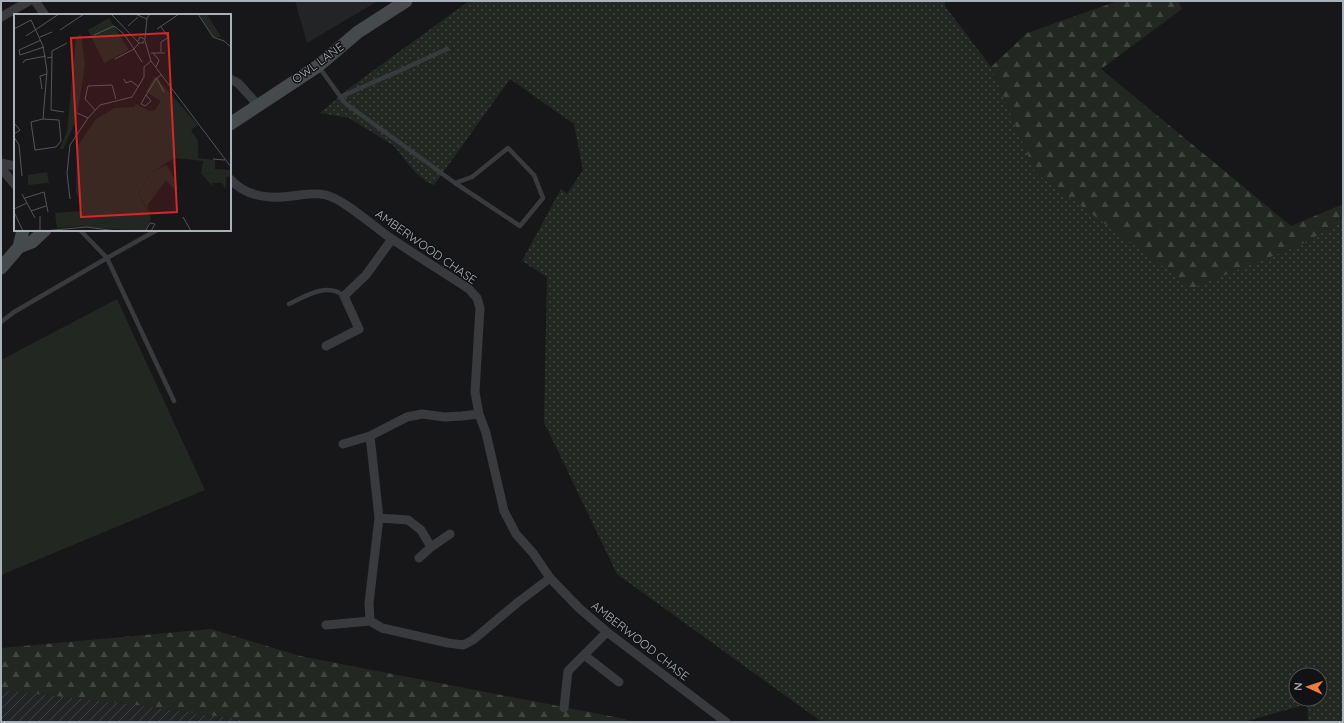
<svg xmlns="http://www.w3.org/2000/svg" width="1344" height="723" font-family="Quicksand,sans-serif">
	<defs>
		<pattern id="industrial-furrows" width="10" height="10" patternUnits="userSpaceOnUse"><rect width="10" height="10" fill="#232426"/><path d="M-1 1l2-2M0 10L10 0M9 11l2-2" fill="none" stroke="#404143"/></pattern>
		<pattern id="grass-dots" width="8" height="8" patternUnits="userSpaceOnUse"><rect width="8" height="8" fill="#222821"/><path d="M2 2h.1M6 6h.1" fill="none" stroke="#3f453f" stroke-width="1.8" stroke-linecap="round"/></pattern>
		<pattern id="forest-firs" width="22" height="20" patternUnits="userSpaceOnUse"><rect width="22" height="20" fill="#222821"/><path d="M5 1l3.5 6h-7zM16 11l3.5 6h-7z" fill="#3f453f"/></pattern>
	</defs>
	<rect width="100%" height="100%" fill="#171719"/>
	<!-- built -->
	<path fill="#232426" d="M295 1H378L307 43Z"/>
	<!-- industrial -->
	<path fill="url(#industrial-furrows)" d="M1 690 136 705 259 722H1Z"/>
	<!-- grass -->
	<path fill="url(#grass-dots)" fill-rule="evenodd" d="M469 1H945V6L991 67 1035 172 1192 287 1298 246 1343 221V722H1308L1307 704 1244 722H822L617 574 544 422 547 277 522 261 561 189 567 194 583 170 574 124 510 79 434 185 427 182 415 172 393 145 349 118 320 113 348 89ZM1296 675H1320V699H1296Z"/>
	<!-- forest -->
	<path fill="url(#forest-firs)" d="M1118 1H1178L1182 9 1101 69 1291 226 1343 204V221L1298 246 1192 288 1035 172 991 67 1027 33Z
		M211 629 300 656 625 719 630 722H259L136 705 1 690V648Z"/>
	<!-- garden -->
	<path fill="#222821" d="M117 299 205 490 1 575V360Z"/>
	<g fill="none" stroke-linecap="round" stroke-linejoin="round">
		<!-- lane -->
		<path stroke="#383a3d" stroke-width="4.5" d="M319 67 345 103 455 183 520 226 543 198 534 175 508 148 472 177 455 183
			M340 97 399 71 447 49
			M157 230 107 258 174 401
			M289 304C306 296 327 282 344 296
			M1 322 14 312 107 258 80 230"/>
		<!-- street -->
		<path stroke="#383a3d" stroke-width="9" d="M35 1 45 15
			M1 17 29 1
			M230 79 238 83 258 105
			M1 163 15 166
			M1 168 15 185
			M230 179C246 197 270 199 292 196 303 195 314 192 326 195 345 200 374 227 392 239 417 256 443 272 469 289L477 298 480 308 475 392 479 414 486 433 504 511 516 534 533 553 550 578 579 608 607 632 726 722
			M326 346 359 329 344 296 366 275 392 239
			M479 414 462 416 445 417 422 414 407 417 370 436 379 518 369 603 370 621 382 628 448 643 463 645 473 640 517 603 550 578
			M343 444 370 436
			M379 518 408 520 421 530 431 547
			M419 558 431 547 450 534
			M326 625 370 621
			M584 655 619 682
			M564 708 568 671 607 632"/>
		<!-- secondary -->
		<path stroke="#464a4d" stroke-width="13" d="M230 124 318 66 358 32 406 1
			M19 247 32 242 45 230
			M1 268 19 247 23 230"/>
	</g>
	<g text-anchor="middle" stroke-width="3" stroke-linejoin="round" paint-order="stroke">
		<!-- street labels -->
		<g font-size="12" fill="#a9b2b8" stroke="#121214">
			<text transform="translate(318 63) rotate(-36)" y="4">OWL LANE</text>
			<text transform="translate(426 247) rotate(35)" y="4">AMBERWOOD CHASE</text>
			<text transform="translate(640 641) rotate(38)" y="4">AMBERWOOD CHASE</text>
		</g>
	</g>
	<!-- overview -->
	<g transform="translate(14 14)">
		<rect width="217" height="217" fill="#171719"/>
		<path d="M141 62 184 111 177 116 184 127V144L201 146V155L214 156 212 161 187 159 189 147 160 144 138 158 124 179 137 204 131 217 108 208 43 214 41 199 69 197 62 177 63 133 82 105 101 94 120 93 122 90 135 97 141 96 147 87 132 78Z" fill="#222821"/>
		<path d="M185 0H193L207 23H199ZM67 20 71 51 62 107 49 135H46L53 117 62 23ZM152 151 156 156 164 174 161 176 152 166 133 192 139 205 124 179 138 158ZM214 156H217V162L212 163V175L208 169H198L199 173 187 159 212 161ZM33 158 35 169 14 171V161ZM108 208 129 213V217L57 212Z" fill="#222821"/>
		<path d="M95 4 115 36 90 49 74 16Z" fill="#222821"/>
		<path fill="none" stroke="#515559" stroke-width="1" d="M97 0 125 29H129L131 25 126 23 124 27M121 0 133 5M184 0 199 23 210 27 217 33M114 12 124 3M147 13 154 23M0 15 17 6 29 32 33 57 29 105M143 15 165 0M46 16 70 0M80 21 100 12 110 20 120 35 125 29M12 22 45 0M26 23 38 18M131 25 133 4 136 0M27 26 5 36 6 41 30 33M131 27 137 47 217 153M147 38V28L155 23M137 39H151M139 39 145 46 142 53M38 43 37 96 50 98M33 44 38 43V37L53 29M101 45 120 35 128 48M9 49 11 46 32 42M110 65 112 69 117 67 125 73M143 65 150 78M28 75 26 62 33 60M132 81 137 87 131 92 127 90 132 81 142 65 147 61M81 96 71 85 74 72 98 71 102 85M63 99 74 104M29 105 45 106 47 127 42 133 21 136 17 108ZM0 109 6 116 0 120M0 123 5 131 8 162M199 145 211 146M8 180 21 204M11 184 30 178 34 198M56 185 53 159 56 131 74 104 86 91 118 83 130 63V53L137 47M0 195 13 189M17 197 32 192M0 198 9 217M26 202V217M169 203 177 217M30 217 72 213 103 217M131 217 132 216 136 209H137L141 210 137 217 132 216"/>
		<path fill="#d62828" fill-opacity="0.15" stroke="#d62828" stroke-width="2" d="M154 19 163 198 67 203 57 24Z"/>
		<rect width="217" height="217" fill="none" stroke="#a9b2b8" stroke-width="2"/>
	</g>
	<!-- border -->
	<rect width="1344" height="723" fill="none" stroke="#a9b2b8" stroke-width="4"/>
	<!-- north arrow -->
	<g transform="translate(1308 687) rotate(273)"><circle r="19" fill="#121214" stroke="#4e5256"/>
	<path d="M0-3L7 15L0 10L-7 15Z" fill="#e97e3e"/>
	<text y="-6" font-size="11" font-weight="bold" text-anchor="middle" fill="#a9b2b8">N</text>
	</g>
</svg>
